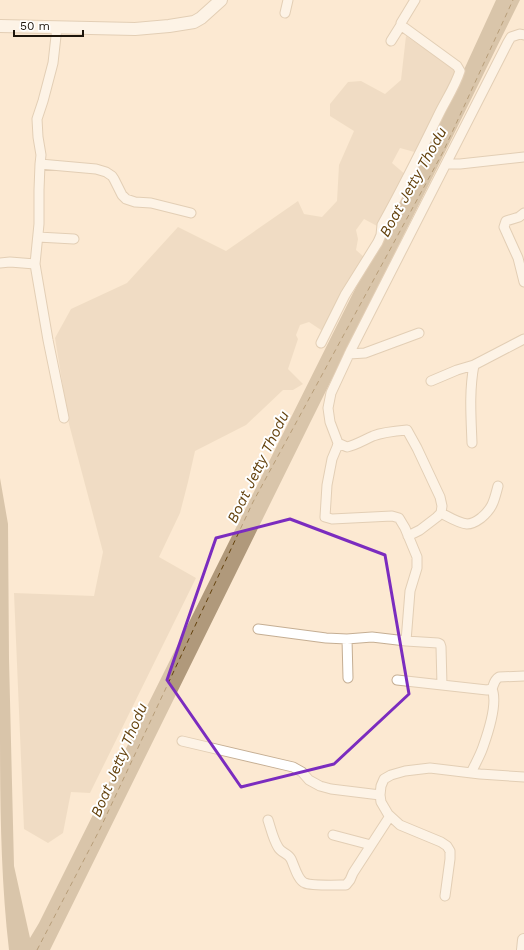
<svg xmlns="http://www.w3.org/2000/svg" width="524" height="950" font-family="'Work Sans',sans-serif">
	<rect width="100%" height="100%" fill="#fce9d2"/>
	<!-- green -->
	<path fill="#e3cdb3" d="M406 36 457 71 418 153 400 148 392 163 406 175 379 227 364 219 356 230 358 239 356 250 364 257 324 332 309 322 300 325 296 335 298 339 288 369 303 384 293 390H283L246 425 195 451 188 482 180 513 159 557 196 578 90 793 71 792 63 833 48 843 24 829 14 593 94 596 103 552 69 424 55 338 71 309 127 283 178 227 226 251 298 201 304 214 322 217 337 201 339 165 354 131 330 116V104L348 82 361 81 385 94 401 80Z"/>
	<!-- water -->
	<path fill="#b0997b" d="M496 0H520L449 144 310 423 50 950H9C0 872 0 793 0 714 0 636 0 557 0 478L8 524 9 659 14 866 30 938 39 923 369 261 445 111Z"/>
	<g fill="none" stroke-linecap="round" stroke-linejoin="round">
		<!-- ferry -->
		<path stroke="#64420d" stroke-width="1" stroke-dasharray="5 4" stroke-linecap="butt" d="M37 950 100 829 253 502 443 152 513 0"/>
		<!-- minor casing -->
		<g stroke="#c5ae93" stroke-width="11">
			<path id="minor" d="M285 13 288 0
				M57 27 53 63 43 101 37 119 38 137 41 155 40 164 39 190V224L35 264 48 340 64 418
				M391 41 401 25
				M40 164 96 169 106 172 112 176 114 179 122 195 126 199 135 202 151 203 191 213
				M446 164H460L524 157
				M524 213 519 217 506 221 504 227 518 258 524 282
				M38 237 74 239
				M0 263 10 262 35 264
				M321 343 345 295 378 242 381 235 382 225C402 189 420 153 438 116 445 101 455 87 460 71L457 66 402 26 401 23 415 0
				M349 354 365 353 419 333
				M431 381 457 370 474 365
				M338 443 347 447C356 445 364 440 373 436 383 432 395 431 407 430L417 448 440 497 442 506 441 513 437 517 420 530 408 536
				M472 443C471 417 469 391 474 365L524 339
				M441 513C449 517 458 523 467 524 472 524 477 521 481 518 493 508 494 501 498 486
				M258 629 326 638 347 639 372 637 406 641 438 643 440 644 441 647 442 685 487 690 492 689C494 684 494 680 499 677L524 676
				M347 639 348 678
				M406 641 410 591 417 568V557L405 528 399 518 392 516 332 519 325 517 327 485 332 459 337 447 338 443 330 422 328 408 331 393 351 350 508 42 511 37 520 34 524 35
				M397 680 442 685
				M182 741 293 767 302 772 309 780 320 786 331 789 380 795
				M471 773C475 764 480 756 483 747 488 733 498 703 492 689
				M268 820C271 829 273 839 278 847 281 853 288 853 291 859 294 865 298 881 305 883 311 886 338 885 346 885L350 880 353 873 390 816
				M333 835 371 845
				M445 896 450 859V851L447 846 441 842 400 825 388 814 381 802 380 795 381 786 384 779 391 775 405 771 430 768 480 774 524 777"/>
		</g>
		<!-- secondary casing -->
		<g stroke="#c5ae93" stroke-width="14">
			<path id="secondary" d="M0 26 135 29 169 26 194 22 201 18 221 0
				M523 950 524 940"/>
		</g>
		<!-- minor -->
		<use href="#minor" stroke="#fff" stroke-width="9"/>
		<!-- secondary -->
		<use href="#secondary" stroke="#fff" stroke-width="12"/>
	</g>
	<!-- marked area -->
	<path d="M0 0H524V950H0ZM290 519 385 555 409 694 334 764 241 787 167 680 216 538Z" fill="#fce9d2" fill-opacity=".55" fill-rule="evenodd"/>
	<path fill="none" stroke="#7b2cbf" stroke-width="3" stroke-linejoin="round" d="M290 519 385 555 409 694 334 764 241 787 167 680 216 538Z"/>
	<g text-anchor="middle" stroke-width="4" stroke-linejoin="round" paint-order="stroke">
		<!-- water labels -->
		<g font-size="15" font-style="italic" fill="#64420d" stroke="#fff">
			<text transform="translate(413 182) rotate(-61)" y="5">Boat Jetty Thodu</text>
			<text transform="translate(258 467) rotate(-64)" y="5">Boat Jetty Thodu</text>
			<text transform="translate(119 760) rotate(-67)" y="5">Boat Jetty Thodu</text>
		</g>
	</g>
	<!-- scale -->
	<path d="M14 30v6h69v-6" fill="none" stroke="#1e160c" stroke-width="2"/>
	<text x="20" y="30" font-size="12" fill="#1e160c" stroke="#ffffff" stroke-width="3" paint-order="stroke">50 m</text>
</svg>
